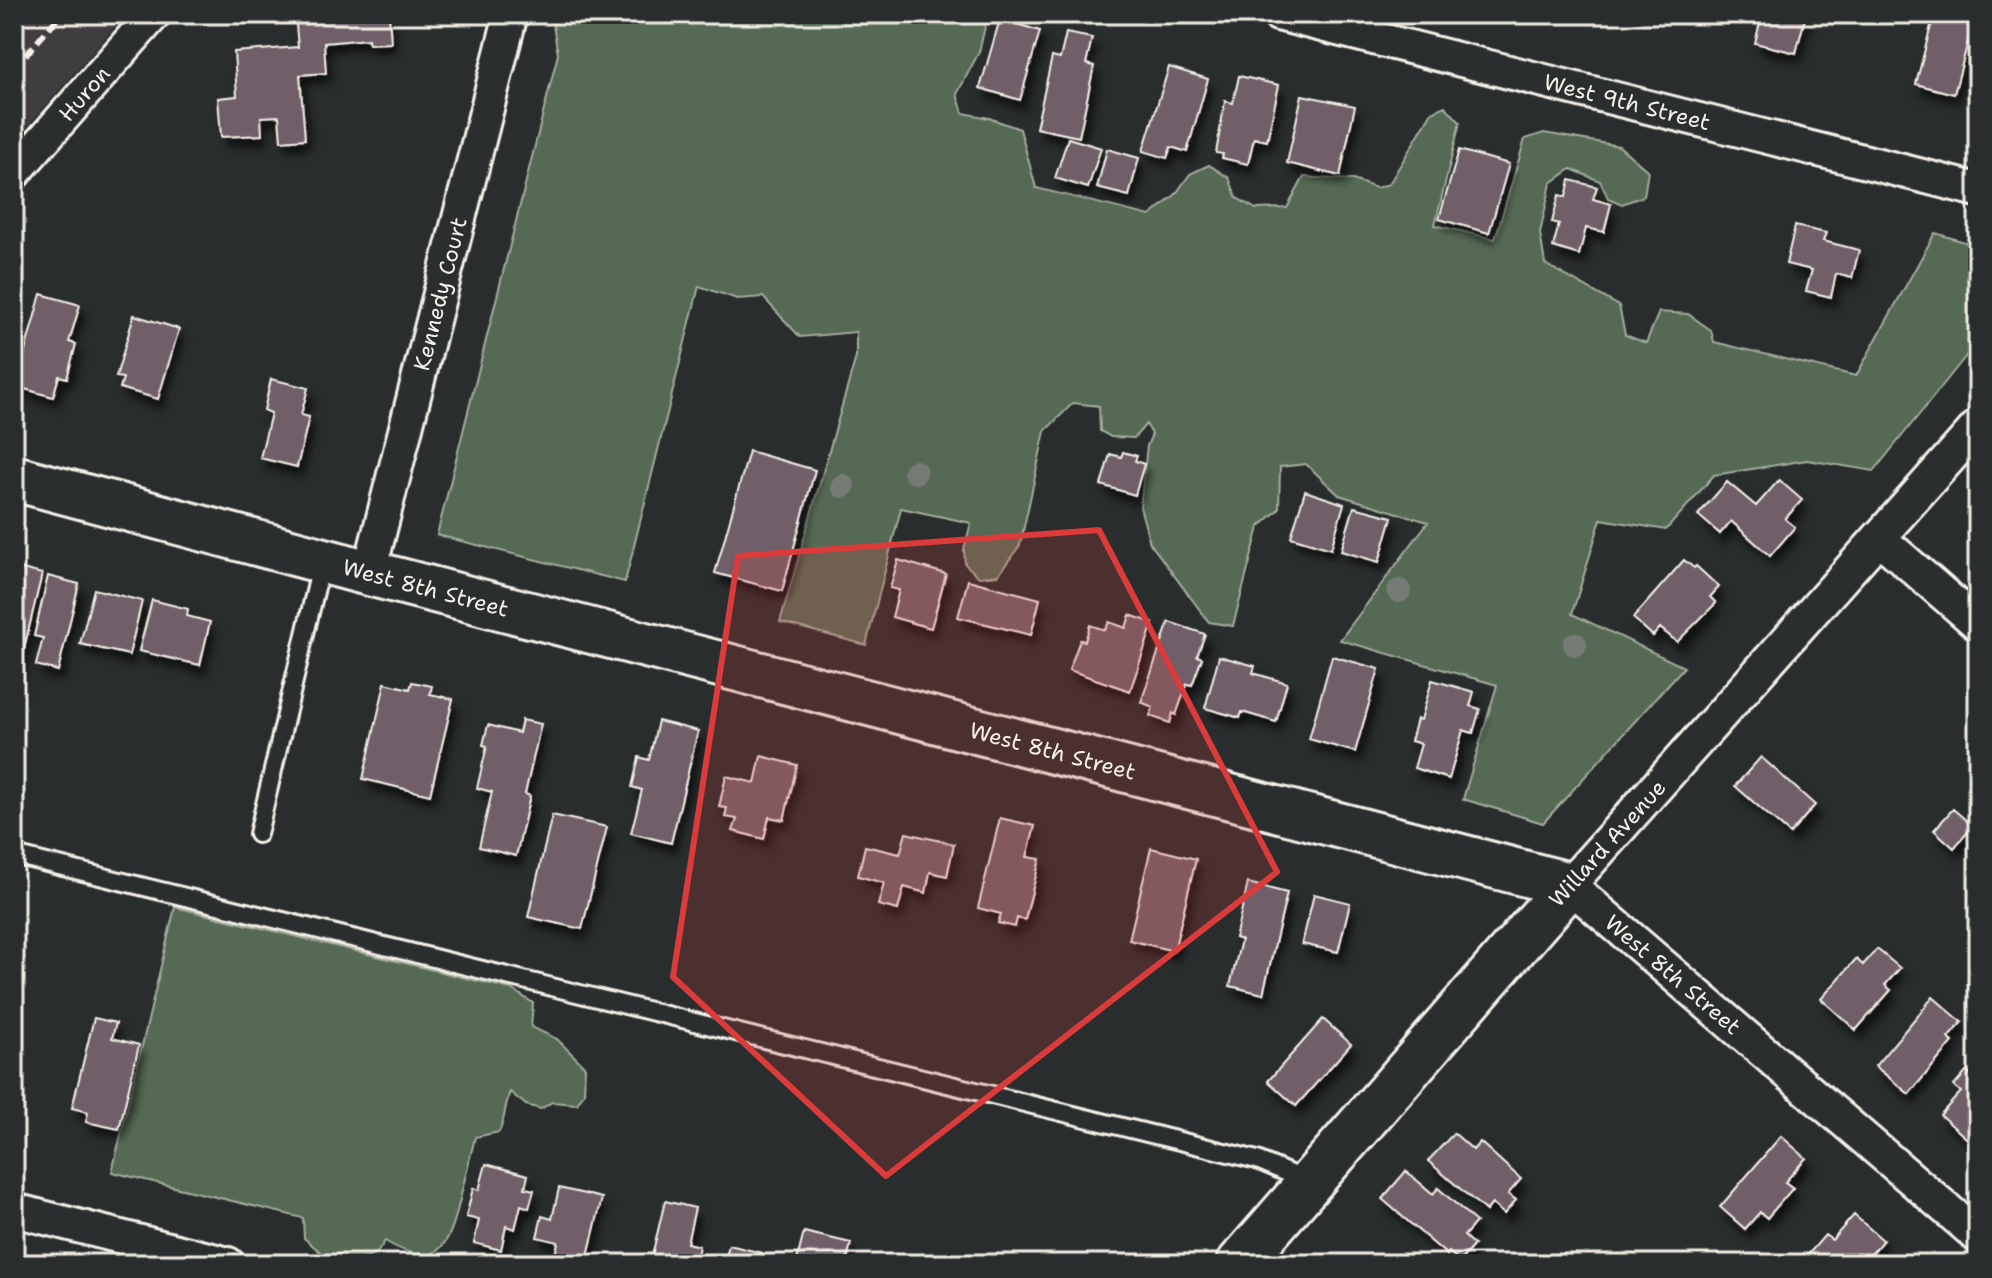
<svg xmlns="http://www.w3.org/2000/svg" width="1992" height="1278" font-family="'Shantell Sans',sans-serif">
	<defs>
		<filter id="shadow"><feDropShadow dx="5" dy="9" stdDeviation="4" flood-color="#0009"/></filter>
	</defs>
	<rect width="100%" height="100%" fill="#2a2d2e"/>
	<filter id="ink" filterUnits="userSpaceOnUse"><feTurbulence type="fractalNoise" baseFrequency=".0125" numOctaves="2"/><feDisplacementMap in="SourceGraphic" scale="16" xChannelSelector="R" yChannelSelector="G"/><feConvolveMatrix kernelMatrix="1 2 1 2 8 2 1 2 1" color-interpolation-filters="sRGB"/></filter>
	<g filter="url(#ink)">
		<!-- built -->
		<path fill="#3f3c3f" d="M14 14H126L14 142Z"/>
		<!-- green -->
		<path fill="#556954" stroke="#a4ad9e" stroke-width="2" d="M551 14H926L930 20 934 14H988L979 52 957 94 963 113 989 118 1020 129 1036 188 1150 216 1175 195 1190 174 1209 165 1229 178 1237 198 1256 209 1287 208 1304 177 1353 180 1376 188 1389 184 1432 112 1445 106 1460 122 1435 225 1495 239 1525 139 1544 133 1619 146 1648 171 1644 196 1622 204 1608 198 1600 181 1571 169 1551 183 1540 233 1545 264 1619 306 1625 335 1646 343 1659 312 1688 314 1711 330 1714 342 1856 376 1935 233 1978 246V341L1874 471 1807 460 1714 475 1666 530 1601 519 1572 614 1684 667 1543 823 1463 799 1497 685 1340 640 1428 522 1339 495 1306 464 1280 467 1279 509 1259 527 1233 626 1209 622 1150 543 1140 507 1147 446 1152 434 1146 424 1134 438 1111 437 1100 431 1099 406 1073 403 1045 431 1020 545 998 575 979 577 965 564 964 549 971 523 901 508 866 645 780 622 856 357V332L800 337 763 297 737 299 699 286 625 582 437 535 558 54Z
			M175 907 511 989 533 1003 531 1027 557 1039 585 1067 584 1093 577 1104 552 1102 541 1109 526 1105 510 1092C504 1106 506 1118 499 1132L475 1137C470 1158 465 1178 460 1199 449 1248 437 1272 385 1241L377 1253 361 1260 325 1256 304 1238 303 1218 112 1172Z"/>
		<!-- building -->
		<path fill="#6f5e68" stroke="#f4f1e8" stroke-width="2" filter="url(#shadow)" d="M295 14H389L391 43 369 44 368 39 324 43 326 73 300 75 305 139 281 141 279 116 261 117 262 135 221 137 218 98 237 96 234 52 298 47Z
			M1762 14H1806L1796 53 1755 43Z
			M1934 14 1973 23 1954 94 1916 84Z
			M1000 19 1040 31 1020 100 980 88Z
			M1066 33 1092 38 1086 64 1094 66 1079 137 1036 128 1052 57 1060 59Z
			M1169 67 1208 79 1187 152 1171 147 1167 158 1143 151Z
			M1239 76 1279 85 1267 141 1254 138 1248 164 1222 158 1223 154 1216 153 1225 101 1233 103Z
			M1302 95 1355 106 1340 176 1287 163Z
			M1068 138 1101 148 1088 188 1055 178Z
			M1107 149 1139 158 1129 196 1097 188Z
			M1459 150 1509 164 1489 233 1439 219Z
			M1570 180 1597 187 1593 199 1611 204 1604 232 1586 228 1579 255 1553 247 1559 224 1552 222 1559 195 1566 197Z
			M1795 226 1826 233 1823 241 1859 250 1852 278 1836 274 1831 297 1806 291 1812 270 1786 264Z
			M41 294 80 305 69 342 76 344 67 378 59 376 53 397 14 386 17 364 21 365Z
			M134 315 179 329 158 399 120 388 123 378 116 377Z
			M271 379 308 388 301 415 309 417 297 467 260 458 271 413 264 410Z
			M749 451 815 470 782 591 715 573Z
			M1123 452 1137 456 1135 461 1144 464 1135 495 1101 485 1110 454 1121 457Z
			M1779 480 1802 500 1785 519 1795 527 1770 556 1731 521 1720 534 1698 515 1727 482 1756 506Z
			M1305 491 1344 504 1331 549 1291 537Z
			M1354 507 1392 517 1379 562 1341 551Z
			M898 560 946 574 931 628 892 617 899 590 890 588Z
			M1684 560 1694 568 1696 566 1719 587 1710 597 1716 603 1677 642 1660 628 1653 636 1633 618Z
			M14 567 42 574 14 690Z
			M48 576 79 584 58 671 36 665 43 638 34 636Z
			M968 580 1040 599 1031 635 958 617Z
			M94 589 142 601 129 655 80 644Z
			M152 600 188 609 187 616 210 622 200 665 139 651Z
			M1130 615 1153 623 1130 691 1069 670 1080 640 1085 641 1090 625 1105 630 1109 622 1126 628Z
			M1169 622 1205 634 1197 656 1202 658 1192 685 1187 684 1176 715 1173 713 1170 723 1150 716 1153 707 1141 702Z
			M1219 656 1255 666 1253 673 1287 683 1276 722 1242 712 1240 718 1205 708Z
			M1332 656 1379 669 1355 752 1309 739Z
			M1432 680 1474 692 1470 706 1480 709 1473 733 1463 730 1449 779 1414 768 1421 744 1411 741 1417 719 1421 720Z
			M412 682 432 686 430 694 453 699 430 795 363 779 385 683 410 689Z
			M522 720 541 724 525 794 530 796 516 856 479 847 492 792 477 788 487 746 483 745 488 725 519 733Z
			M658 721 698 731 671 843 631 833 642 790 632 787 639 757 649 760Z
			M761 756 797 765 784 820 769 817 764 839 733 831 737 819 725 817 727 808 719 807 726 776 755 783Z
			M1761 757 1815 805 1790 834 1735 786Z
			M1953 809 1973 826 1954 848 1934 830Z
			M552 815 607 827 582 929 528 917Z
			M1000 818 1035 826 1027 857 1040 859 1025 920 1017 918 1015 927 998 923 1001 914 978 908Z
			M906 833 954 844 947 876 930 872 926 893 904 887 898 910 878 905 884 883 858 876 865 846 900 854Z
			M1151 848 1196 859 1174 951 1129 940Z
			M1248 883 1287 893 1263 994 1230 986 1241 940 1235 938Z
			M1314 894 1350 903 1338 952 1302 944Z
			M1877 949 1900 968 1885 985 1891 990 1856 1030 1821 999 1856 959 1863 965Z
			M1933 997 1962 1022 1948 1038 1953 1042 1909 1094 1875 1066Z
			M94 1018 116 1023 112 1038 139 1045 119 1129 86 1122 88 1112 72 1108Z
			M1323 1019 1351 1044 1296 1106 1268 1081Z
			M1978 1066V1136L1972 1143 1940 1115 1961 1092 1954 1086 1967 1071 1970 1075Z
			M1454 1133 1473 1150 1480 1142 1521 1179 1508 1194 1516 1200 1504 1214 1492 1204 1486 1211 1428 1161Z
			M1781 1136 1806 1158 1785 1182 1793 1188 1767 1218 1760 1212 1745 1229 1720 1207Z
			M486 1164 528 1175 525 1188 534 1190 529 1208 521 1205 515 1229 506 1226 501 1250 474 1243 479 1220 466 1217 473 1188 479 1190Z
			M1406 1171 1433 1194 1438 1188 1476 1222 1464 1236 1474 1245 1460 1261 1449 1252 1447 1255 1382 1199Z
			M559 1188 602 1198 586 1264H553L558 1242 537 1237 542 1216 552 1219Z
			M665 1201 695 1208 687 1243 699 1246 695 1264H650Z
			M1854 1215 1883 1240 1863 1264H1813L1806 1257 1825 1235 1832 1240Z
			M804 1232 851 1243 846 1264H796Z
			M729 1245 762 1253 759 1264H724Z"/>
		<g fill="none" stroke-linecap="round" stroke-linejoin="round">
			<!-- lane casing -->
			<g stroke="#f4f1e8" stroke-width="22">
				<path id="lane" d="M258 834 322 562
					M14 855 1257 1160 1309 1182"/>
			</g>
			<!-- street casing -->
			<g stroke="#f4f1e8" stroke-width="38">
				<g id="street">
					<path id="s1" d="M1278 14 1978 190"/>
					<path id="s2" d="M14 173 154 14"/>
					<path id="s3" d="M1978 426 1569 885 1978 1236"/>
					<path d="M1879 538 1978 624"/>
					<path id="s4" d="M369 573 511 14"/>
					<path d="M14 1210 228 1264"/>
				</g>
			</g>
			<!-- secondary casing -->
			<g stroke="#f4f1e8" stroke-width="50">
				<g id="secondary">
					<path id="s5" d="M14 478 369 573 1569 885 1239 1264"/>
				</g>
			</g>
			<!-- lane -->
			<use href="#lane" stroke="#2a2d2e" stroke-width="16"/>
			<!-- street -->
			<use href="#street" stroke="#2a2d2e" stroke-width="32"/>
			<!-- secondary -->
			<use href="#secondary" stroke="#2a2d2e" stroke-width="44"/>
			<!-- rail -->
			<path stroke="#f4f1e8" stroke-width="6" stroke-dasharray="12 6" stroke-linecap="butt" d="M14 69 61 14"/>
		</g>
		<!-- trees -->
		<g fill="#767b74">
			<circle cx="915" cy="472" r="12"/>
			<circle cx="843" cy="486" r="12"/>
			<circle cx="1399" cy="591" r="12"/>
			<circle cx="1575" cy="644" r="12"/>
		</g>
	</g>
	<!-- marked area -->
	<path fill="#d93c3b" fill-opacity="0.2" stroke="#d93c3b" stroke-width="6" stroke-linejoin="round" d="M1099 530 1277 872 886 1176 673 977 738 556Z"/>
	<g text-anchor="middle" stroke-width="6" stroke-linejoin="round" paint-order="stroke">
		<!-- street labels -->
		<g font-size="22" fill="#f4f1e8" stroke="#2a2d2e">
			<text dy="8" stroke="none"><textPath href="#s2" startOffset="106">Huron</textPath></text>
			<text dy="8" stroke="none"><textPath href="#s1" startOffset="360">West 9th Street</textPath></text>
			<text dy="8" stroke="none"><textPath href="#s4" startOffset="288">Kennedy Court</textPath></text>
			<text dy="8" stroke="none"><textPath href="#s5" startOffset="426">West 8th Street</textPath></text>
			<text dy="8" stroke="none"><textPath href="#s5" startOffset="1074">West 8th Street</textPath></text>
			<text transform="translate(1607 843) rotate(-48)" y="8">Willard Avenue</text>
			<text dy="8" stroke="none"><textPath href="#s3" startOffset="752">West 8th Street</textPath></text>
		</g>
	</g>
	<!-- margin -->
	<rect width="1992" height="1278" fill="none" stroke="#2a2d2e" stroke-width="48"/>
	<rect x="24" y="24" width="1944" height="1230" fill="none" stroke="#f4f1e8" stroke-width="3" filter="url(#ink)"/>
</svg>
